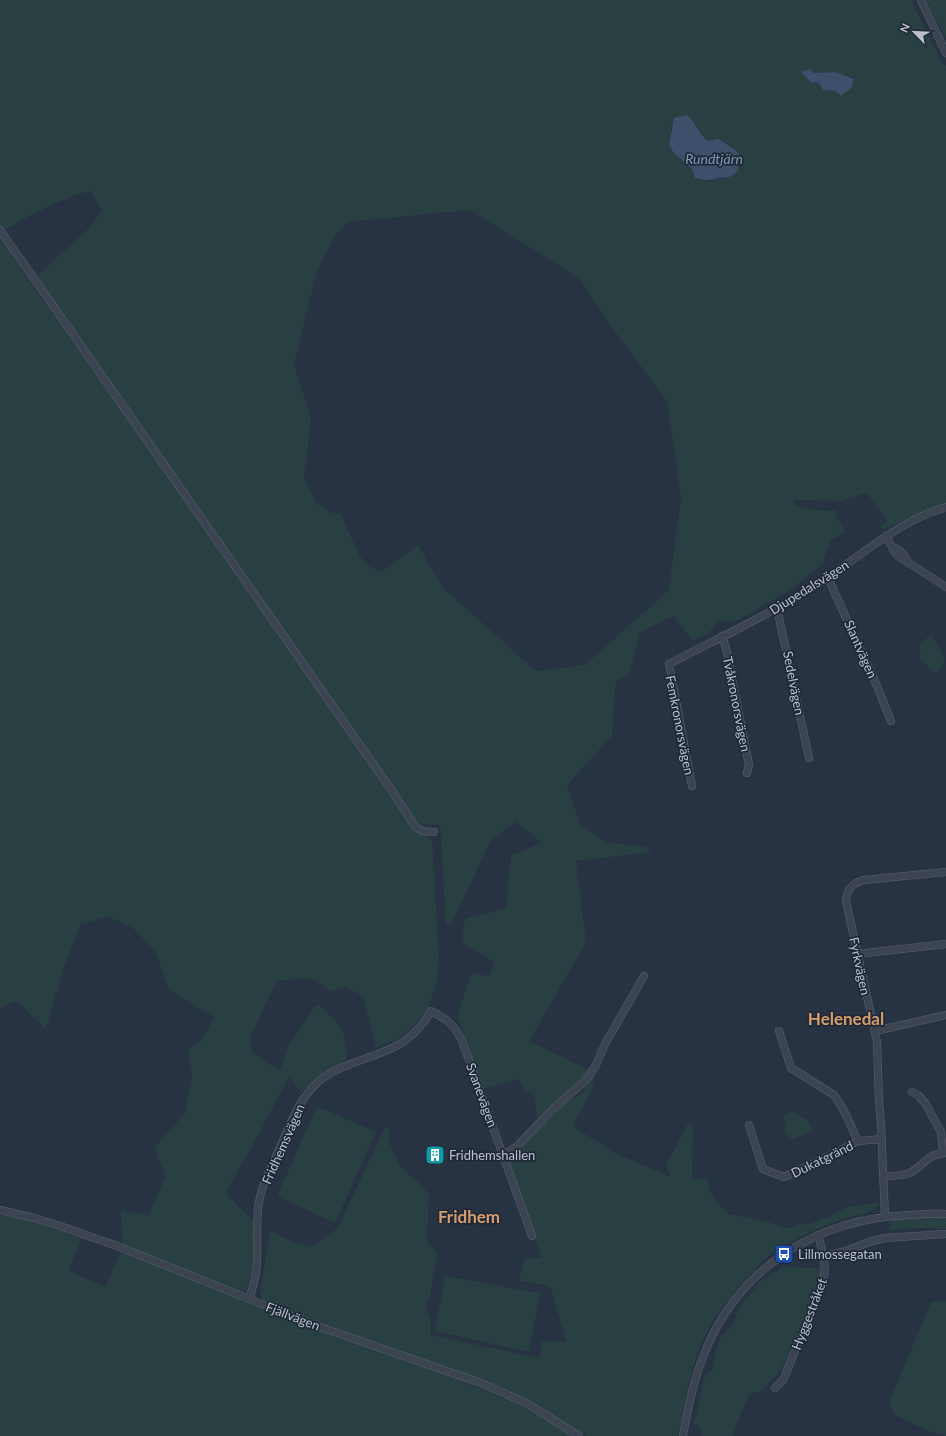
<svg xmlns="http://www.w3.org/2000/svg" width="946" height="1436" font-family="Lato,sans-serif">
	<rect width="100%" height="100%" fill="#273242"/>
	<!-- green -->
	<path fill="#294043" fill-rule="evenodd" d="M0 0H911L942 62 946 66V503L926 510 883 530 880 527 887 521 867 493 841 501 793 500 796 506 824 511 837 510 835 518 842 524 845 532 831 540 823 563 792 589 736 621H717L709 633 692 641 674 616 640 632 630 673 616 681 612 736 567 785 580 825 606 842 646 847 652 852 576 861 586 943 529 1041 589 1070 571 1100 582 1093 592 1077 595 1076 590 1094 576 1119 574 1127 615 1153 671 1177 666 1165 687 1125H693L692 1178 708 1179 710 1191 716 1202 729 1214 769 1222 788 1229 802 1223 806 1225 826 1218 847 1207 878 1203V1206C867 1215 856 1215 843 1219 819 1227 796 1239 775 1251 766 1257 760 1264 752 1272 731 1294 710 1320 699 1350 688 1377 684 1408 678 1436H586L511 1392 449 1368 344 1333 265 1301 261 1298V1288L270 1230 293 1242 311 1247 338 1228 385 1127H388L390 1144 400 1166 420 1184 429 1194 427 1240 437 1254 430 1297 425 1308 431 1319V1335L540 1358 542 1341H566L550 1286 519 1281 524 1259 541 1257 510 1162 512 1155 517 1150 538 1121C535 1111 536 1101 532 1092H525L519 1079 483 1089 457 1016 471 973 489 976 495 962 462 943 465 919 506 908 511 855 542 843 516 822 491 840 451 925 446 924 440 825 419 824 36 277 88 229 102 211 91 191C60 198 31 215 4 230L0 224ZM810 69 814 73 836 72 854 78 836 91 823 90ZM691 118 705 139 709 141 719 138 731 146 727 179H715L709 181 695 178 692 169 669 145 671 138V126ZM470 210 579 278 614 330 667 401 681 496 669 590 585 665 536 671 443 588 418 545 381 572 367 565 359 555 341 514 332 513 317 504 304 478 311 419 294 364 317 271 336 234 348 222Z
		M926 0H946V38Z
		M0 237 32 285 143 440 291 654 337 717 410 825C418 830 426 834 432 841L439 957 437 982 428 1009 414 1025 399 1038 376 1047 363 996 346 987 332 991 310 978 277 981 250 1037 252 1052 280 1071 288 1047 316 1005C323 1007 326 1011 331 1016 345 1031 347 1039 346 1060L315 1079 301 1092 289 1077 247 1156 227 1189 228 1196 254 1221C253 1241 255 1273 246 1290L240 1292 122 1244 121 1211 149 1215 165 1177 155 1147 185 1113 192 1074 188 1049 202 1040 214 1017 169 990 155 951 133 928 109 917 81 924 64 967 46 1029 17 1001 0 1008Z
		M931 635 940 648 945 661 941 669 935 673 917 656 921 653 919 644Z
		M317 1106 376 1132 335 1223 277 1196Z
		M792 1111 808 1120 813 1130 793 1139 789 1138 785 1132 784 1115Z
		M0 1214 32 1222 81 1238 69 1271 105 1287 121 1252 340 1339 445 1374 506 1399 525 1408 572 1436H0Z
		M943 1216 946 1217V1229C927 1227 908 1228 889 1231L890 1219Z
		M785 1266 821 1269V1275L814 1299 780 1372 761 1391 750 1394 735 1427 733 1436H702L701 1428 694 1423 705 1375 713 1369 714 1357 721 1336 726 1333 736 1319 737 1310 762 1280Z
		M445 1276 540 1293 529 1352 435 1331Z
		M931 1302H946V1436L928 1431 895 1415 889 1402Z"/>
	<!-- water -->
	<path fill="#3e4f6b" d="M810 69 814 73 836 72 854 79 852 87 841 96 836 91 823 90 819 83 811 82 801 72Z
		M687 115C696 122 699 136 709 141L718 138 739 153 738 170C727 181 728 176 714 179 705 181 705 180 695 178L692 169 674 153 669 145 674 118Z"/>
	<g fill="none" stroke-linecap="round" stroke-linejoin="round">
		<!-- minor casing -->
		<g stroke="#5a6270" stroke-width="8">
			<path id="minor" d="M921 0 946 53
				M0 230 392 791 415 826 422 831 434 832
				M886 536C890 543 893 551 898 556L946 587
				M893 547C900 549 903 554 907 560
				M828 578 877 686 891 721
				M777 608 809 758
				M722 636 726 648 749 765 747 773
				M692 786 669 664C716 639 766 617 811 588 856 561 895 522 946 507
				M857 954 946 944
				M779 1031 791 1068 834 1095 844 1111 858 1141
				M875 1031 946 1015
				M912 1092 918 1095 925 1103 941 1132 943 1153
				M749 1125 763 1169 784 1177 819 1161 858 1141 882 1139
				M503 1155 516 1147 553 1109 586 1080 596 1065 605 1044 644 976
				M884 1176C891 1176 900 1176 907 1174 922 1169 926 1153 946 1153
				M0 1210 34 1218 63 1227 117 1246 314 1325 481 1383 526 1403 579 1436
				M885 1216 881 1126 879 1101 877 1042 846 901C847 889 852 884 863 880L946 872
				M824 1256 846 1251 869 1242 885 1238 946 1234
				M249 1299C262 1265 255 1243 258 1209 260 1188 270 1169 279 1150 289 1126 299 1099 318 1082 341 1063 372 1059 398 1045 412 1037 423 1025 431 1011 448 1020 453 1023 462 1041L532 1236
				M775 1388 783 1380 823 1284C827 1267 823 1252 818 1235
				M683 1436C688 1409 693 1382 703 1357 736 1269 817 1218 910 1215 922 1214 934 1213 946 1214"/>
		</g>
		<!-- minor -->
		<use href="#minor" stroke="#3c4452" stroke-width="7"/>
	</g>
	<!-- icons -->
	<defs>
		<g id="building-square" transform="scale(1)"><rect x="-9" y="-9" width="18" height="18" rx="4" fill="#0f9aa8" stroke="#202938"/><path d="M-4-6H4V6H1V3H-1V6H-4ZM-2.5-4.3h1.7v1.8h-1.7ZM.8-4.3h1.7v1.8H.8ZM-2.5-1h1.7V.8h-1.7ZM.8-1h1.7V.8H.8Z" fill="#fff"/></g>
		<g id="bus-square" transform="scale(1)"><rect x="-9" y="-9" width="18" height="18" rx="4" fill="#1a4fb4" stroke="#202938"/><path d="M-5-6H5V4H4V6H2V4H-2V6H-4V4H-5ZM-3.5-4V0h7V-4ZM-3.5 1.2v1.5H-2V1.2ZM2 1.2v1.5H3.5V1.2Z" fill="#fff"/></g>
	</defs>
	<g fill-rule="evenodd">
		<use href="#building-square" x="435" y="1155"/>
		<use href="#bus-square" x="784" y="1254"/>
	</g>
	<g text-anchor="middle" stroke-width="3.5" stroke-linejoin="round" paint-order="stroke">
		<!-- street labels -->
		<g font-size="13" fill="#b9c0cc" stroke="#202938">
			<text transform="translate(809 587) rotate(-32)" y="5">Djupedalsvägen</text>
			<text transform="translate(861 649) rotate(66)" y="5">Slantvägen</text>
			<text transform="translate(794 683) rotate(79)" y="5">Sedelvägen</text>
			<text transform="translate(737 704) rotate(79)" y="5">Tvåkronorsvägen</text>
			<text transform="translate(680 725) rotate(79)" y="5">Femkronorsvägen</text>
			<text transform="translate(860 966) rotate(78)" y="5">Fyrkvägen</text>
			<text transform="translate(482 1095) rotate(70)" y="5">Svanevägen</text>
			<text transform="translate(283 1144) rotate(-66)" y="5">Fridhemsvägen</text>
			<text transform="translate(822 1159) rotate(-26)" y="5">Dukatgränd</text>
			<text transform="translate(809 1314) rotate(-69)" y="5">Hyggestråket</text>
			<text transform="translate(293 1316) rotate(21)" y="5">Fjällvägen</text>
		</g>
		<!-- poi labels -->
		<g font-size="13" fill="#b9c0cc" stroke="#202938" text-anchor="start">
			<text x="449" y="1160">Fridhemshallen</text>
			<text x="798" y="1259">Lillmossegatan</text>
		</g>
		<!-- water labels -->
		<g font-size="14" font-style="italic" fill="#8195b2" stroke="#202938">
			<text x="714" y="164">Rundtjärn</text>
		</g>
		<!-- district labels -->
		<g font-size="17" font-weight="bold" fill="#d59d6b" stroke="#202938">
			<text x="846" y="1025">Helenedal</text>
			<text x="469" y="1223">Fridhem</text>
		</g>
	</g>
	<!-- north arrow -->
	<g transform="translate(914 32) rotate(294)" stroke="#202938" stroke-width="3" paint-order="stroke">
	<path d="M0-3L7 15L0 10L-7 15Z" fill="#b9c0cc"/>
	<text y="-6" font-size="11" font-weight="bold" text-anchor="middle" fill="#b9c0cc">N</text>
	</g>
</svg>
